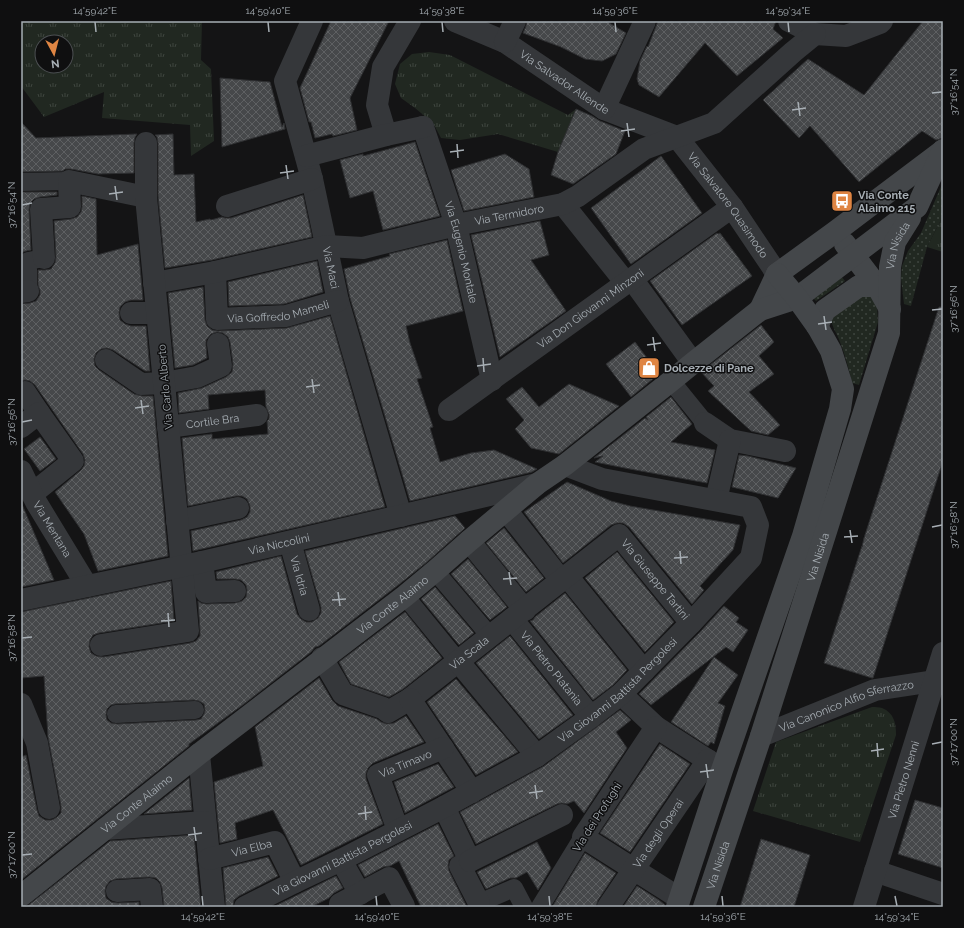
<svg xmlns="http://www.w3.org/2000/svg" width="964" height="928" font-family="Raleway,sans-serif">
	<defs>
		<pattern id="grass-tufts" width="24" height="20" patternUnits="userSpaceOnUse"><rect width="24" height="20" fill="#212821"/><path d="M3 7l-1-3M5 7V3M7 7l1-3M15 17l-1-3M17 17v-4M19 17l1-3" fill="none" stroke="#3e453f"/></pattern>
		<pattern id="park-dots" width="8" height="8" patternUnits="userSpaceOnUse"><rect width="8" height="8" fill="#212821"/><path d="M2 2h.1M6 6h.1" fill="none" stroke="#3e453f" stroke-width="1.8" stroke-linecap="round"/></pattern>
		<pattern id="building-cross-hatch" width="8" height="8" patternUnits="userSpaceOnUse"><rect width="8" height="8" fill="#46484a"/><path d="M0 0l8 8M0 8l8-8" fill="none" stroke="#5e6062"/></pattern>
	</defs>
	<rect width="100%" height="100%" fill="#141415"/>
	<!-- grass -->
	<path fill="url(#grass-tufts)" fill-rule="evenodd" d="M21 21H202L201 60 211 69 214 141 191 156 190 125 102 118 104 92 44 117 21 86ZM42 42H66V66H42Z
		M429 52 450 55 568 115 576 109 558 152 498 134 460 140 441 138 433 123 415 108 401 98 395 84 400 64 412 54Z
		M943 216V252L927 247Z
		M872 707C875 707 879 707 882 708 894 713 896 723 896 735L860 842 753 811 776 742Z"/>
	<!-- park -->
	<path fill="url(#park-dots)" d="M943 182V216L927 247 911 306 904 304 901 278 902 266 908 251 921 233Z
		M841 276 845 281 816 301 812 297Z
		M863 295H872L877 306 878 322 859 385 852 383C849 369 845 355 840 342 837 333 832 328 831 318Z"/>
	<!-- building -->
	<path fill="url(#building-cross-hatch)" stroke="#2e2f31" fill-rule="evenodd" d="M331 21H389L350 98 357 130 333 136 332 134 315 138 311 122H309L300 88Z
		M527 21H606L626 33 616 54 602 61 585 59 561 47 523 33 526 26Z
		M658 21H776L773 29 783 38 737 76 705 43 659 97 639 85 637 79 640 61 647 46 648 47Z
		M923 21H943V138L936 140 922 131 859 182 810 126 799 138 763 100 808 59 864 95Z
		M220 78 270 82 282 127 284 123 285 129 222 147Z
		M576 109 592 116 600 121 625 131 616 154 573 184 551 175 558 152Z
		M21 122 36 138 137 134 135 137 134 143V173L98 174 71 169H65L63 171 21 172Z
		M173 134 174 175 194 174 196 222 210 219 211 220 222 217 225 218H231L303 195 312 237 212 260 165 268 158 196V143L157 137 155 135Z
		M415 142 440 216 383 230 373 191 350 198 340 160 363 154V156Z
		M505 154 529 169 534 197 464 211 451 170Z
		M661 156 702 213 631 264 591 208Z
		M21 192H57V195L40 197 34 199 30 203 29 210 31 250 26 251 21 253Z
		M82 196 96 199 97 255 138 244 143 300H131L125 302 120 307 119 313 120 320 125 324 131 326H146L150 371H145L113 350 107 348 101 349 96 353 94 359 95 366 99 370 134 394 142 396H153L168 556 98 571 84 534 55 492 81 470 84 466 85 460 83 454 35 385 30 381 25 380 21 381V304L30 303 36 301 40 295V290L38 285V270H45L51 269 55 263 56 257 54 221 71 219 77 217 81 212 82 207Z
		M540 221 549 255 531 260 566 311 500 357 471 235Z
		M717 233 718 234 720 233 752 276 682 325 650 281Z
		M447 240 463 311 406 326 410 343 422 378 417 379 433 427 430 428 440 462 471 453 494 450 537 469 532 472 410 501 350 298 344 269 390 256 389 254Z
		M317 261 323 292 284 304 229 306 228 282Z
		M203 287 205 320 207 326 212 330 218 331 287 328 330 316 385 507 193 551 191 531 241 520 247 517 250 512V506L247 499 242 496H236L188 506 182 438 212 434V439L268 434 267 421 269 419V414L266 407 265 390 208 395 209 409 179 413 178 393 202 388 226 377 232 372 233 364 230 342 228 337 223 333 217 332 211 334 206 340V346L207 358 193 365 175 368 168 293Z
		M939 307H943V461L873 678H872L824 663 862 546V547L864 538Z
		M761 325 774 342 759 356 774 374 749 392 780 425 768 435 751 431 708 391 714 386 701 372Z
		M635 342 659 374 631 397 606 364Z
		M569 384 619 406 559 454 531 448 515 429 524 420 506 399 522 387 539 407Z
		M671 397 692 424 671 442 715 450 707 483 630 469 595 462 603 456 594 458 645 418 648 420 646 417Z
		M40 437 56 459 40 471 24 449Z
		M739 455 748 456 796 468 778 498 732 487Z
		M567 482 611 501 630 506 740 525 733 550 700 586 704 590 692 604 629 527 623 523H617L611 525 563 563 524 512Z
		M21 502 54 580 21 587Z
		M455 516 465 528 427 562 397 586 319 646 315 647 311 652 244 704 189 744V746L21 880V757L26 755 37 810 39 816 45 820H52L57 817 61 813V806L48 737 44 676 21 678V612L171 581 174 621 99 633 93 635 90 640 89 647 91 653 96 656 103 657 190 643 196 641 200 636V630L198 601 201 603 206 604 235 603 242 601 246 597 247 590 246 585 241 580 235 579H217L216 572 281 556 297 614 301 619 306 622H312L318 618 321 613V607L305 551ZM194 700 199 701 204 704 205 710 204 714 201 719 196 720 117 724 111 723 107 720 106 715 107 709 111 705 115 704Z
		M504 528 544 578 526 592 486 543Z
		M617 552 674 622 645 652 585 578Z
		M468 559 507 607 490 620 451 574Z
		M435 587 474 633 459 645 421 599Z
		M565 593 627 670 613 685 593 700 530 621 533 620 535 617Z
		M724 606 739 618 736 622 748 630 733 652 726 647 651 705 639 694 700 632Z
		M405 612 442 658 403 689 389 697 351 684 339 662Z
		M510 636 573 715 539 739 476 663Z
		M714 657 738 675 718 703 725 706 714 744 711 742 708 746 671 722Z
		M319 678 332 700 338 706 377 719 381 722 387 724 394 723 406 716 424 742 373 763 368 768 366 773V779L383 824 301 865 273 810 235 823 237 839 220 843 214 782 263 766 255 727Z
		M456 679 518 752 476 775 427 702Z
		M620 710 631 720 616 732 627 748 584 813 574 801 567 804 562 803 557 804 476 844 460 812 544 766Z
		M660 744 690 764 630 852 600 833Z
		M438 764 454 787 405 813 394 782Z
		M189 778 192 810 144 814Z
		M915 800 943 808V868L898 854Z
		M438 824 454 856 449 860 448 865 449 871 467 907H421L399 861 390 866 383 867 365 877 358 865Z
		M194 835 201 907H164L162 888 160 882 156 878 149 877 116 879 110 881 106 886 105 891 106 898 111 902 118 903 139 902V907H26L110 841Z
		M761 839 810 855 794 907H740Z
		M537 842 551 868 538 890 527 872 516 878H510L486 889 477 872Z
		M585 853 616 873 598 900 596 907H552Z
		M268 857 278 876 239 896 234 900 233 907H226L223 868Z
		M336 876 343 888 334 893 329 898 311 907H273Z
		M637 886 659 900 665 905V907H623Z"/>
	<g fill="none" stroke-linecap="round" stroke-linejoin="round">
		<!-- pedestrian -->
		<path stroke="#35373a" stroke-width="18" d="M21 182 69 181
			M28 291V261L44 258
			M671 381 705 423
			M435 571 490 636
			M405 596 458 661
			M116 714 195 710
			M479 903 514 888 524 907
			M540 907 583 837"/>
		<!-- minor -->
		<g stroke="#35373a" stroke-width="22">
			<path id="s1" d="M312 21 285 81 312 179 338 301 401 516"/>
			<path id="s2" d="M455 21 505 42 604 109 677 137 732 207 777 274"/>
			<path d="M789 21 815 34 846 36 880 23 882 21"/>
			<path d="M505 42 515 21"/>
			<path d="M604 109 645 21"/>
			<path id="s3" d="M423 127 456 225 492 380"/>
			<path d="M386 135 377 105 383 67 410 21"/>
			<path d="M306 156 386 135 423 127"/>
			<path d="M563 204 626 283"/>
			<path d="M227 206 312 179"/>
			<path d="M44 258 41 209 70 207 69 181 146 197"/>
			<path id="s4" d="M215 272 217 319 286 316 338 301"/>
			<path d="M632 279 693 363"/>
			<path id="s5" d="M154 283 215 272 327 246 363 248 456 225 563 204 578 196 644 149 714 123 793 52 815 34"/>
			<path d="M21 292 28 291"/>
			<path d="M131 313H157"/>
			<path d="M106 360 141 384 164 383 197 377 221 366 218 344"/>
			<path d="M25 392 39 413"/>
			<path id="s6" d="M449 410 732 207"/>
			<path d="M705 423 730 440 785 451"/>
			<path d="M21 427 39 413 73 461 32 494"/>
			<path id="s7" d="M168 427 257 415"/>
			<path id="s8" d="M21 471 36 502 87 586"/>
			<path d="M716 500 730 440"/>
			<path d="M506 510 561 580"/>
			<path d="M177 521 238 508"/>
			<path d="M469 541 525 610"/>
			<path id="s9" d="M290 542 309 610"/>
			<path d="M202 562 206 592 235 591"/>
			<path d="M567 576 644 671"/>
			<path id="s10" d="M512 619 591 717"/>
			<path d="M101 645 188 631 146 197V143"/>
			<path id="s11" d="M322 658 343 694 383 708 388 712 410 699 619 535 691 623"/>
			<path d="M458 661 537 756"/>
			<path d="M621 694 656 727 720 768"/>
			<path d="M410 699 472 792"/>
			<path d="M21 704 37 743 49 808"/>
			<path d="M656 727 583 837 679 898"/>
			<path id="s12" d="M761 736 875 690 934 681 943 684"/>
			<path d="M199 754 214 907"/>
			<path d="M444 807 470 861 460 866 479 903"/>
			<path d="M105 829 205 822"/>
			<path id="s13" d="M398 830 378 775 443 748"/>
			<path id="s14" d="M209 859 275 842 295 882"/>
			<path d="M341 860 360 894"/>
			<path d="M470 861 562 815"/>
			<path d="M875 871 943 894"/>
			<path d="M117 891 150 889 152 907"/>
			<path id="s15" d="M245 907 295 882 341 860 444 807 537 756 591 717 621 694 691 623 751 558 758 525 751 507 602 479 565 465"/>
			<path d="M342 907 340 904 389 878 404 906 403 907"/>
			<path id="s16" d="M608 907 708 760"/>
			<path id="s17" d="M864 907 943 653"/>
		</g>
		<!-- tertiary -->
		<path stroke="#35373a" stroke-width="22" id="s18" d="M21 600 202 562 537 484"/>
		<!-- secondary -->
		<g stroke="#44474a" stroke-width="22">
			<path d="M845 244 877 286 890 309"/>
			<path d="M760 310 777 274 835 232 941 152"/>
			<path d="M817 326 825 310 859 286H877"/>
			<path id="s19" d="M21 896 199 754 405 596 435 571 469 541 537 484 565 465 671 381 693 363 760 310 797 298 917 207 943 150"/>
			<path d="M677 907 722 770 803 536 840 409 843 389 831 351 817 326 797 298 777 274"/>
			<path id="s20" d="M704 907 761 736 889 333 890 267 895 242 910 218"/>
		</g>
	</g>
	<!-- ticks -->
	<path fill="none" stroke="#a7aeb4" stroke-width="1.5" d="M95 22 96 32M268 22 269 32M442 22 443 32M615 22 616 32M788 22 789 32M932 93 942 92M798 102 800 116M792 110 806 108M627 123 629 137M621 131 635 129M457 144 458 158M450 152 464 150M286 165 288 179M280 173 294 171M115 186 117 200M109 194 123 192M22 205 32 203M932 310 942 309M824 316 826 330M818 324 832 322M653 337 655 351M647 345 661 343M483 358 484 372M477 366 491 364M312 379 314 393M306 387 320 385M141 400 143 414M135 408 149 406M22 422 32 420M932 527 942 525M850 530 852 543M844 537 858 536M680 551 681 564M674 558 688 557M509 572 511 585M503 579 517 578M338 592 340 606M332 600 346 599M168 613 169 627M161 621 175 620M22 638 32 637M877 743 878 757M932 744 942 742M871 751 884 749M706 764 708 778M700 772 714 770M535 785 537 799M529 793 543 791M365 806 366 820M358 814 372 812M194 827 196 841M188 835 202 833M22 855 32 854M202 896 203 906M376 896 377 906M549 896 550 906M722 896 723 906M895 896 897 906"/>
	<!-- icons -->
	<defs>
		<g id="bus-square" transform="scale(1.15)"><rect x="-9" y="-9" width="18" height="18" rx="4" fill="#df8543" stroke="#0f0f10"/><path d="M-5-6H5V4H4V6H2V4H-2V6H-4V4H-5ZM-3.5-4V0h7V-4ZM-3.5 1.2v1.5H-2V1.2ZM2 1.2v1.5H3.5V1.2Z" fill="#fff"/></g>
		<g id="shop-square" transform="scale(1.15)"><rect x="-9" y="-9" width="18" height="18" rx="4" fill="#df8543" stroke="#0f0f10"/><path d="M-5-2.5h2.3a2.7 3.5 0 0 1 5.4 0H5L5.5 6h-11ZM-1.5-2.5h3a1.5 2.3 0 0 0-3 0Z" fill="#fff"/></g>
	</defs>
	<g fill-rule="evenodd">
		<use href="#bus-square" x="842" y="201"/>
		<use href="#shop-square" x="649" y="368"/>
	</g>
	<g text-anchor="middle" stroke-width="3" stroke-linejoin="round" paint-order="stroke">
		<!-- street labels -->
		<g font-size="11" fill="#a7aeb4" stroke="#0f0f10">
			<text dy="4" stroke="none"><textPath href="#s2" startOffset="126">Via Salvador Allende</textPath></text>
			<text dy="4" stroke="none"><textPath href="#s2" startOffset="337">Via Salvatore Quasimodo</textPath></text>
			<text dy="4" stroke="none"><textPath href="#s5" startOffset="363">Via Termidoro</textPath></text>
			<text dy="4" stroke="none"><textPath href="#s20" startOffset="692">Via Nisida</textPath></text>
			<text dy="4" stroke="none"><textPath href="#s3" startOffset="131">Via Eugenio Montale</textPath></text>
			<text dy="4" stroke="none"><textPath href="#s1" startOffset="258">Via Maci</textPath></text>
			<text dy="4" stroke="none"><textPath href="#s6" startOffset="174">Via Don Giovanni Minzoni</textPath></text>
			<text dy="4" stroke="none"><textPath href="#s4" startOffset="109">Via Goffredo Mameli</textPath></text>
			<text transform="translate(165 387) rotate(-95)" y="4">Via Carlo Alberto</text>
			<text dy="4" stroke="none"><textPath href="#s7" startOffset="45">Cortile Bra</textPath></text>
			<text dy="4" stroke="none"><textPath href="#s8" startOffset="66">Via Mentana</textPath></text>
			<text dy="4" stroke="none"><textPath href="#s18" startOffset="264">Via Niccolini</textPath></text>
			<text dy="4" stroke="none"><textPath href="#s20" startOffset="368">Via Nisida</textPath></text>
			<text dy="4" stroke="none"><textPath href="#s9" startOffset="35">Via Idria</textPath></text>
			<text dy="4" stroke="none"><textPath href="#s11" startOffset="439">Via Giuseppe Tartini</textPath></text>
			<text dy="4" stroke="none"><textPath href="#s19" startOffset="472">Via Conte Alaimo</textPath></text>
			<text dy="4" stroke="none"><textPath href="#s11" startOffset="191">Via Scala</textPath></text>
			<text dy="4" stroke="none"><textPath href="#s10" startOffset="63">Via Pietro Platania</textPath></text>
			<text dy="4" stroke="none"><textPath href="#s15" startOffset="433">Via Giovanni Battista Pergolesi</textPath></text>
			<text dy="4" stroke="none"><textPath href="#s12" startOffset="91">Via Canonico Alfio Sferrazzo</textPath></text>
			<text dy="4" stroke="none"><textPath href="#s13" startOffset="88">Via Timavo</textPath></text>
			<text dy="4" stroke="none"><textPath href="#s17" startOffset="133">Via Pietro Nenni</textPath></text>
			<text dy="4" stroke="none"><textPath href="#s19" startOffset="148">Via Conte Alaimo</textPath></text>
			<text transform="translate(597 817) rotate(-57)" y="4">Via dei Profughi</text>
			<text dy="4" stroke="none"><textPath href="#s16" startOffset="89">Via degli Operai</textPath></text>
			<text dy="4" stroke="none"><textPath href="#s14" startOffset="44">Via Elba</textPath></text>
			<text dy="4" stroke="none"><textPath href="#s15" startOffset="109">Via Giovanni Battista Pergolesi</textPath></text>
			<text dy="4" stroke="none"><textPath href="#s20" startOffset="44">Via Nisida</textPath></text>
		</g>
		<!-- poi labels -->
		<g font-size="11" font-weight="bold" fill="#a7aeb4" stroke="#0f0f10" text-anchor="start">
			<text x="858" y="199">Via Conte<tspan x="858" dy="13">Alaimo 215</tspan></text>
			<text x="664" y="372">Dolcezze di Pane</text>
		</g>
	</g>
	<!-- border -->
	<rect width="964" height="928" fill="none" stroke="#0f0f10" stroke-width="44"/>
	<!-- north arrow -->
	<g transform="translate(54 54) rotate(173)"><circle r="19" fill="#0f0f10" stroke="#4c4f52"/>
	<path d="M0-3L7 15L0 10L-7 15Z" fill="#df8543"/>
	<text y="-6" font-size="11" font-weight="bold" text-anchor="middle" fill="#a7aeb4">N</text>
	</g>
	<rect x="22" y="22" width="920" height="884" fill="none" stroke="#a7aeb4" stroke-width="1.5"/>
	<g font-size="10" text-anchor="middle" fill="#a7aeb4">
		<text x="95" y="14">14°59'42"E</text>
		<text x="268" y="14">14°59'40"E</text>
		<text x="442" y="14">14°59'38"E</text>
		<text x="615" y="14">14°59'36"E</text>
		<text x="788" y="14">14°59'34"E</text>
		<text transform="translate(953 92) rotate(-90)" y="4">37°16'54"N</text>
		<text transform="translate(11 205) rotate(-90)" y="4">37°16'54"N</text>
		<text transform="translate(953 309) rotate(-90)" y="4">37°16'56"N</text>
		<text transform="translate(11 422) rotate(-90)" y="4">37°16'56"N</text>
		<text transform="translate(953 525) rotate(-90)" y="4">37°16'58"N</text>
		<text transform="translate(11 638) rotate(-90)" y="4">37°16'58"N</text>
		<text transform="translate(953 742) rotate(-90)" y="4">37°17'00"N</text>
		<text transform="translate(11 855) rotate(-90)" y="4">37°17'00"N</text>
		<text x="203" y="920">14°59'42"E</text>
		<text x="377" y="920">14°59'40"E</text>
		<text x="550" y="920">14°59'38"E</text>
		<text x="723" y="920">14°59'36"E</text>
		<text x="897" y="920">14°59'34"E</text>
	</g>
</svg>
